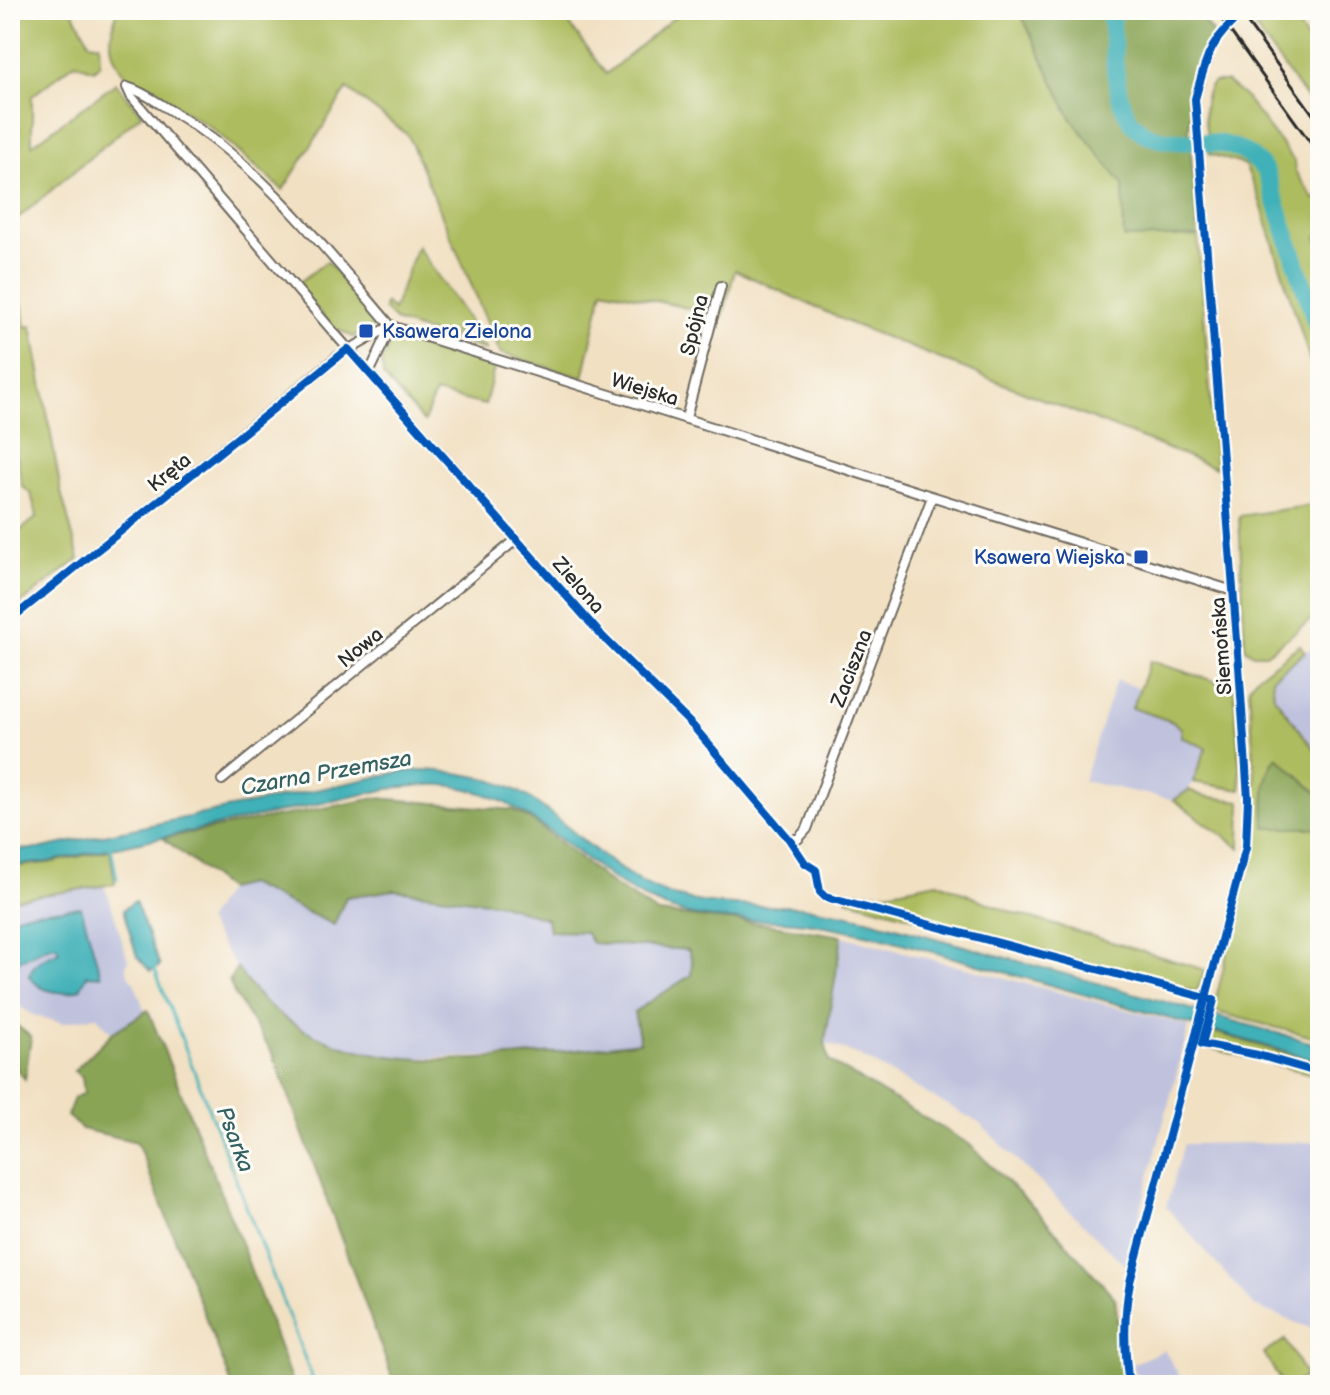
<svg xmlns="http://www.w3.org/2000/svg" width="1330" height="1395" font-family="'Balsamiq Sans',sans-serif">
	<rect width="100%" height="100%" fill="#fdfcf7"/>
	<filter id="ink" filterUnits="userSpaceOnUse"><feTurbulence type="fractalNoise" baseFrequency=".0125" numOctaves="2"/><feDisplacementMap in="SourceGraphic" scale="16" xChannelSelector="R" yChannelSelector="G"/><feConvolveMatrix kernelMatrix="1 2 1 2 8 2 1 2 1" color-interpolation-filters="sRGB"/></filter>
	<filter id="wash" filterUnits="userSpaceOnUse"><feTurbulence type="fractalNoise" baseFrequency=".006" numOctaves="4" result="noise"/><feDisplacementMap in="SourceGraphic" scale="32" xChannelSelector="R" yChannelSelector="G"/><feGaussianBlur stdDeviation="1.8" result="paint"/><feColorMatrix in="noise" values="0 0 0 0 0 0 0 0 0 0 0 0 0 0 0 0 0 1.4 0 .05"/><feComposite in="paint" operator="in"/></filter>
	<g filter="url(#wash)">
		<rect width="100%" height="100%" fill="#f1e0c2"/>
		<!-- industrial -->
		<path fill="#c0c2dd" d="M1320 641V757L1274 696 1272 678Z
			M1116 680 1138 688 1132 708 1173 722 1181 728 1183 737 1206 748 1189 790 1174 800 1083 781Z
			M248 883 334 924 346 897 395 890 502 904 547 919 549 931 585 932 592 943 688 950 692 961 691 975 634 1012 640 1042 525 1056 394 1058 341 1045 296 1027 250 989 206 921 227 889Z
			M103 885 109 897 128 960 126 967 129 977 134 982 145 1011 112 1033 96 1016 63 1023 33 1015 10 1000V900Z
			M842 936 1189 1026 1126 1266 979 1123 856 1054 825 1043Z
			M1320 1142V1332L1254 1306 1166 1207 1184 1144Z
			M1164 1350 1185 1385H1139L1138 1374 1134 1371 1132 1364Z"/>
		<!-- green -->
		<path fill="#adbc5f" stroke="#6c7445" stroke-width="2" d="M10 10H72L90 43H99L100 64 94 70 75 63 32 96V145L116 83 142 114 17 219 11 220 10 227Z
			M118 10H559L606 74 683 10H1019L1071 118 1123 185 1124 238 1198 236 1216 468 852 324 735 270 723 316 603 289 583 378 500 353 408 135 347 89 283 190 210 127 126 76C107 54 108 36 118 10Z
			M1264 10H1300L1292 15 1320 61V117L1253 25 1259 19 1255 14Z
			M1214 82H1227L1247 99 1294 161 1295 171 1314 199 1320 198V234L1317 237 1320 246V392L1258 195 1245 165 1210 154C1207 133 1197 99 1214 82Z
			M10 234 26 327 32 326 61 492 79 559 20 604 10 592V539L37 517 31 494 22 486 10 414Z
			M417 246 470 322 463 338 485 347 486 350 460 342 462 334 455 332 452 340 397 322 384 309 385 303 393 310Z
			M327 261 379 322V323L353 337 339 330 336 331 296 285Z
			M403 334 495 365 485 405 435 393 424 422 383 376 382 361 391 340 396 335Z
			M1320 504V613L1266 654H1253L1245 648 1239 516Z
			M1300 645 1305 652 1272 678 1274 696 1320 757V795L1277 757 1266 828H1320V1039L1213 1011 1255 839 1257 805 1249 687 1256 677Z
			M1150 661 1234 687 1241 790 1193 782 1206 748 1182 737 1181 728 1173 722 1132 708Z
			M1189 790 1203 796 1241 801 1240 848 1174 800Z
			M110 850 115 884 10 900V867L48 863Z
			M937 882 1005 910 1205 970 1197 992 846 899V891L882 893Z
			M1207 1030 1320 1064V1076L1202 1046Z
			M1285 1340 1306 1376 1291 1385H1283L1264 1353Z"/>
		<!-- forest -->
		<path fill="#8aa456" stroke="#5a6840" stroke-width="2" d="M1019 10H1196L1213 34 1192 99 1189 129 1198 236 1124 238 1123 185 1071 118Z
			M1277 757 1320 795V828H1265C1265 805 1261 775 1277 757Z
			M377 798 513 810 533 821 610 883 658 913 766 924 842 936 825 1042 829 1061 969 1144 1040 1214 1115 1298 1125 1385H395L274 1056 235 995 229 980 237 968C319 1097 511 1057 640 1042L634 1012 691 975 692 961 688 950 592 943 585 932 549 931 547 919 502 904 395 890 346 897 334 925 248 884 227 889 163 838Z
			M148 1010 241 1243 293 1385H232L137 1142 82 1129 67 1116 74 1098 84 1093 82 1077 74 1071 112 1033Z
			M10 1020 31 1037 25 1079 10 1062Z"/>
		<!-- water -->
		<path fill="#40b1b8" stroke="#366e72" stroke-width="2" d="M423 770C458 772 497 777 528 797 576 829 612 874 668 894 711 909 756 904 801 907 823 909 845 914 867 919L1320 1045V1061L880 937C847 930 813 922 778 921 742 919 705 921 670 909 586 880 536 792 443 785 425 784 407 787 388 789L47 862 10 866V850L38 849 400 772Z
			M135 901 160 966 150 971 137 956 123 910Z
			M81 907 101 976 87 975 80 989C63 996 38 992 29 975 35 960 47 957 59 951L56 945C38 948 24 962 10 963V918L27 913Z"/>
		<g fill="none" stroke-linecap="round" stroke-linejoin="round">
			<!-- stream -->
			<path stroke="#40b1b8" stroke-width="3" d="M111 848 117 879
				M154 967 315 1385"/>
			<!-- river -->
			<path stroke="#40b1b8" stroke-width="18" d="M1110 10C1115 40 1112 81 1124 108 1149 171 1223 113 1266 172L1320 335"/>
		</g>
	</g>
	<g filter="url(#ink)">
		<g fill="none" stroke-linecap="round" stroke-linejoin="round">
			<!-- minor casing -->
			<g stroke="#706a60" stroke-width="12">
				<path id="minor" d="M127 87 131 96 336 335 602 636 693 726 789 839H798L807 829 932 497
					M127 87C145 92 159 104 175 113 263 167 325 249 391 326L1233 591
					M367 371 372 367 391 327
					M686 418 721 286
					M10 620 338 356 391 326
					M222 780 517 539
					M1129 1385C1124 1349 1123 1317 1130 1282L1246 847 1248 798 1239 666 1195 99C1207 56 1210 39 1246 10"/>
			</g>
			<!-- minor -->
			<use href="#minor" stroke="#fff" stroke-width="8"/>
			<!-- rail -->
			<path stroke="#2b2b2b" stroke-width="3" d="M1215 10 1320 156
				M1238 10 1320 124"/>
			<!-- cycleway casing -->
			<g stroke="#fdfcf7" stroke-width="13">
				<path id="cycleway" d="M10 620 348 349 602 636 693 726 789 839 805 863 816 870 820 892 825 897 1214 1000 1202 1044 1258 1055 1320 1073
					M1129 1385C1124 1349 1123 1317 1130 1282L1246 847 1248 798 1239 666 1195 99C1207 56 1210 39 1246 10"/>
			</g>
			<!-- cycleway -->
			<use href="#cycleway" stroke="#0057b8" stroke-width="8"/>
		</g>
	</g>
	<!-- markers -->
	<g fill="#1a4fb4" stroke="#fdfcf7" stroke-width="3">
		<rect x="358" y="323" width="16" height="16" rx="4"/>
		<rect x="1133" y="549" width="16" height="16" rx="4"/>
	</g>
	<g text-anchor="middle" stroke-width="6" stroke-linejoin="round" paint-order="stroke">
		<!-- street labels -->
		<g font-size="20" fill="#2b2b2b" stroke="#fdfcf7">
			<text transform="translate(694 325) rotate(-76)" y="7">Spójna</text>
			<text transform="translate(645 389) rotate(17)" y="7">Wiejska</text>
			<text transform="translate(169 472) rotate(-39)" y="7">Kręta</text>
			<text transform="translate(579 585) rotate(49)" y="7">Zielona</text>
			<text transform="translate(1221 646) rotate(-94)" y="7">Siemońska</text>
			<text transform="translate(360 647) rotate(-39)" y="7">Nowa</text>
			<text transform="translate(851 668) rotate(-69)" y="7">Zaciszna</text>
		</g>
		<!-- transit labels -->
		<g font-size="20" fill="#164399" stroke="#fdfcf7" text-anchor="start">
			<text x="382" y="338">Ksawera Zielona</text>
			<text x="1125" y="564" text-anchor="end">Ksawera Wiejska</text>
		</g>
		<!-- water labels -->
		<g font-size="22" font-style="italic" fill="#336163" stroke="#fdfcf7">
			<text transform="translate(326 772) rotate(-10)" y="8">Czarna Przemsza</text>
			<text transform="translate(236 1139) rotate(69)" y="8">Psarka</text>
		</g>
	</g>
	<!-- margin -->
	<rect width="1330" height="1395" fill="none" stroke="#fdfcf7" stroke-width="40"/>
</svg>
